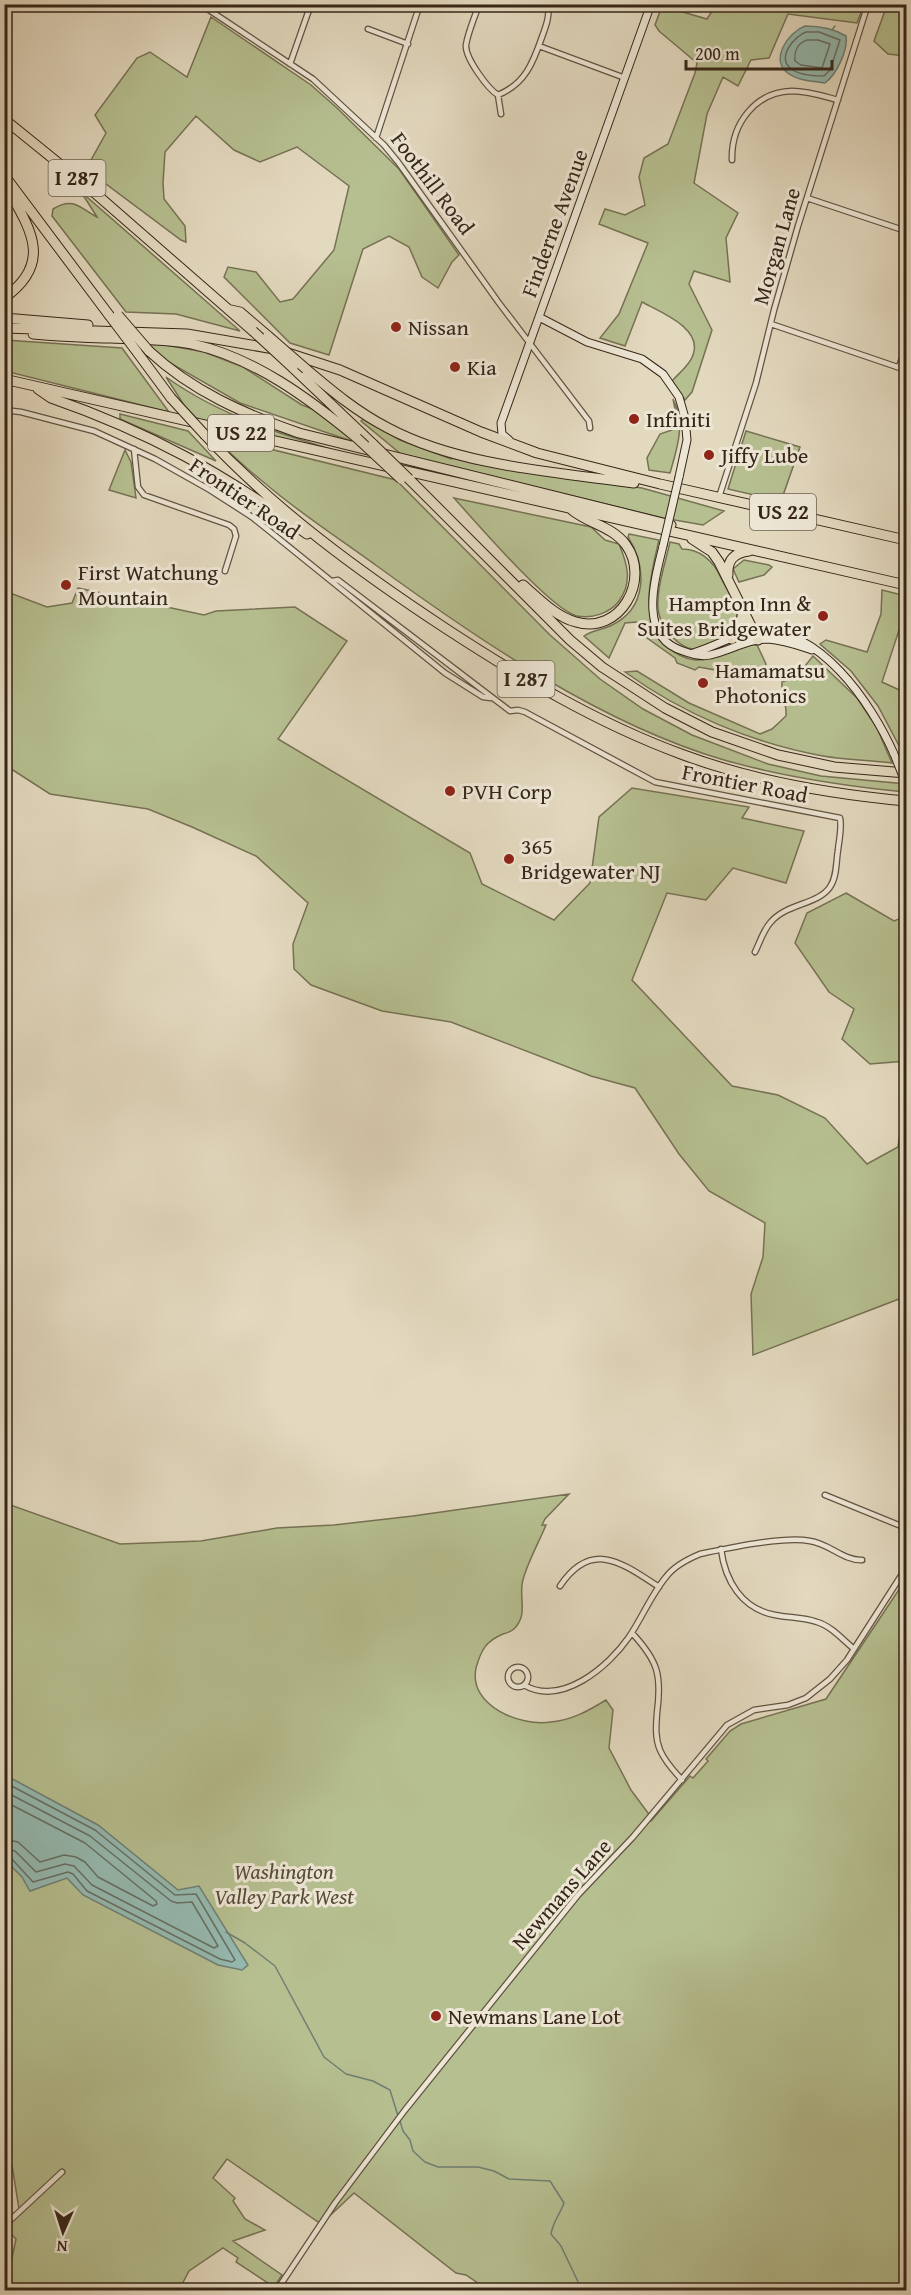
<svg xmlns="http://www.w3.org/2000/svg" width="911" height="2295" font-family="'Gentium Book Plus',serif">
	<rect width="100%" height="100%" fill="#e3d9bf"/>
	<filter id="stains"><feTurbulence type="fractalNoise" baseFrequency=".00333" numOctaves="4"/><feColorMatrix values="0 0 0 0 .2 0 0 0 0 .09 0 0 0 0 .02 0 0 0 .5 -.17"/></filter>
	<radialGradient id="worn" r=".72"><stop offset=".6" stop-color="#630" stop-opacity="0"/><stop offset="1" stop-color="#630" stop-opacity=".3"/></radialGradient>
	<!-- green -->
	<path fill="#b6bf90" stroke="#767254" stroke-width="1.5" d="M716 5H864L857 23 788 14 769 58 751 60 738 86 723 77 707 114 694 183 738 213 726 238 730 282 694 271 689 284 712 330 692 392 685 400 672 381C679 373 690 365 693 355 703 328 660 312 642 302L625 346 600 338 619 314 648 243 599 224 605 209 625 215 645 205 639 177 644 158 668 144 695 73 697 63 659 31 655 25 662 6 707 19Z
		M887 5H906L905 56 888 54 874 41Z
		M211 17 311 85 337 108 399 169 459 255 452 262 438 288 422 277 409 247 389 236 363 249 329 355 290 343 224 277 228 267 256 272 280 302 293 299 334 250 349 186 297 147 260 162 234 150 196 116 165 152 163 183 164 199 185 226 186 242 181 240 86 169 106 133 95 115 137 58 150 52 187 77Z
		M55 169 240 331 176 314 126 312 52 216 53 209C74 196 81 209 97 217L85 198Z
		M5 340 122 348 169 412 5 371Z
		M149 342 204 352 243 367 302 405 315 410 357 443 240 403 158 356 148 346Z
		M166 377C223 418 292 438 358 457L198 420 184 405Z
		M673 399C686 423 677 449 670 473L649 470 647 458 660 434 672 430 676 414Z
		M120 414 188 431 216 461 120 419Z
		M364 419 400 440 451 459 453 458 519 471 642 488 724 511 703 525 663 518 401 454 361 421Z
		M746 431 800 447 781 501 728 489Z
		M221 437 396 480 550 635 600 679 643 709 692 735 768 764 821 776 906 784V792C844 786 784 777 724 760 601 724 479 640 377 566 340 539 301 514 267 485 250 472 235 457 219 443Z
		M125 450 131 462 136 498 109 490Z
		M454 498 591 527 605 540 619 544C627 563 633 582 619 601 610 613 592 619 577 616 551 610 475 521 454 498Z
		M629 534 659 540C651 574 638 618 667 646 674 653 685 659 695 660 715 661 730 646 749 645 752 644 754 645 757 645L766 664 764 669 718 674 715 670 699 667 695 670 677 663 675 658 647 638 637 622 625 623 609 658 584 636C593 630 601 630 610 626 648 609 647 567 628 537Z
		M670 542 679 544 682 549C700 549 713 561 720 576 725 587 736 602 737 614 739 637 708 654 688 648 675 643 662 627 659 614 654 595 666 561 670 542Z
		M744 560 769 565 772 567 764 575 739 582 733 569Z
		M78 588 204 615 216 611 295 607 347 641 278 739 470 853 482 884 554 920 590 883 599 817 632 788 749 807 742 818 804 831 786 883 733 868 706 900 667 893 632 980 732 1086 778 1095 825 1118 867 1164 898 1147 906 1094V1293L899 1299 753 1355 751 1294 763 1257 765 1223 709 1191 679 1154 635 1088 591 1076 451 1022 382 1011 311 985 294 969 293 944 308 903 256 856 192 827 148 809 50 794 5 765V591L47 607 72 603Z
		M882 590 906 596V609L882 682 906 693V759L878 706 851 671 820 644 826 640 867 652 881 614Z
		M813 656 857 698 877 728 892 763C869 760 845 760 823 756 752 743 683 714 625 672L637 671 689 703 760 734 772 729 786 716C787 704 781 695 782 682L797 676Z
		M846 893 894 921 906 916V1061L870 1064 842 1039 854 1009 829 992 795 943 807 913Z
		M569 1494 545 1519 542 1525H546C540 1540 523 1571 522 1585 520 1601 527 1615 515 1628 512 1631 507 1633 503 1634 486 1641 481 1650 476 1668 468 1706 521 1727 551 1722 572 1720 588 1711 606 1700L613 1710 609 1748 631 1790 651 1817 649 1820 651 1821 690 1776 693 1778 708 1761 706 1759 730 1731 741 1724 826 1699 906 1579V2290H488L466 2275 456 2273 354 2193 321 2224 227 2159 213 2178 235 2198 233 2201 245 2219 265 2230 233 2241 282 2275 274 2287 236 2262 238 2258 223 2248 189 2271 179 2290H5L4 2272 10 2267 16 2239 5 2228V2221L19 2209 11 2159 4 2154 5 1503 120 1544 201 1541 277 1528 334 1525 413 1516Z"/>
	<!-- water -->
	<path fill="#95bab1" stroke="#6f7f74" stroke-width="1.5" d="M805 26C819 26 833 28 846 36 848 50 837 74 825 83 813 81 799 81 789 74 768 60 789 32 805 26Z
		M5 1775 98 1825 178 1890 199 1886 248 1965 242 1970 218 1965 83 1895 67 1878 30 1891 22 1877 5 1860Z"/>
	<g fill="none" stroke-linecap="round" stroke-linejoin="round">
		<!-- shore -->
		<path stroke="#667064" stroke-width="1.5" d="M806 32H819L840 40 830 70 824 76C814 76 798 75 790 68 777 56 795 36 806 32Z
			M807 40H818L830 44 822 68 801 65 795 61C794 51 798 43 807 40Z
			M4 1782 95 1830 175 1895 196 1894 235 1960 232 1962 220 1959 87 1891 73 1874 68 1872 33 1882 11 1858 4 1856
			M4 1791 90 1836 171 1901 177 1903 192 1902 218 1946 214 1948 92 1885 74 1866 65 1864 36 1872 15 1851 4 1848
			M4 1801 85 1843 156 1901 157 1904 153 1906 98 1877 85 1862 76 1857 64 1855 40 1862 18 1842 4 1839"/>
		<!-- stream -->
		<path stroke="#6f7f74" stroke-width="1.5" d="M832 30 835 26
			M226 1932 245 1943 275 1966 324 2057 346 2074 373 2081 390 2090 398 2116
			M400 2121 403 2131 410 2140 413 2151 425 2162 438 2167H478L494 2171 509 2179 550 2181 564 2203C560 2214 553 2222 551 2234L561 2246 582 2290"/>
		<!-- street casing -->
		<g stroke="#615342" stroke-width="7">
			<path id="street" d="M200 4 313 79 384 145 398 162 499 303 589 421 590 428
				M299 4 309 11
				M466 4 477 10
				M479 4C475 17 468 32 466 45 465 58 488 89 498 95L501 114
				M368 29 408 44
				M539 46 625 78
				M290 64 311 4
				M498 95C525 84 533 63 542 37 546 26 550 16 548 4
				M376 138 420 4
				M732 160C731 124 755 92 792 91 808 91 823 96 838 100
				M807 198 906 231
				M771 324 906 370
				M899 367 906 347
				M4 410 21 412 94 431 155 459 210 490 252 517 445 673 483 697 491 698
				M134 449 138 487 144 495 229 525 234 529 236 536 225 571
				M719 497 756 383 774 310 798 226 868 4
				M332 581 338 580 510 711 518 710 525 712 655 782 840 818C842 828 839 840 838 850 836 862 837 877 830 887 818 905 786 903 770 923 763 931 760 942 755 952
				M825 1495 906 1528
				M721 1549C725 1581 742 1609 775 1615 789 1618 803 1617 817 1622 831 1626 842 1639 854 1649
				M560 1586C592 1539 622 1563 659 1587
				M632 1633C658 1661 662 1675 657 1713 656 1726 655 1738 660 1750 665 1762 674 1771 682 1780
				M508 1677a10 10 0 1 1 20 0a10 10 0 1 1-20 0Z
				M524 1685C562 1707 609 1666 629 1637 642 1618 651 1595 666 1577 674 1566 688 1559 700 1554 728 1548 784 1536 810 1541 828 1543 844 1561 862 1560
				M4 2226 62 2172
				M277 2290 335 2203 405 2110 578 1895 633 1837 727 1725 754 1710 788 1705 806 1698 830 1679 847 1660 906 1568"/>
		</g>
		<!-- secondary casing -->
		<g stroke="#362618" stroke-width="9">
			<path id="secondary" d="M539 317 587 342 642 359 663 374 679 397 685 418 687 440 679 477
				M509 440 502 434 501 423 651 4
				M663 546C655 579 637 637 683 651 691 654 702 657 710 655 730 651 747 639 768 639 784 640 797 645 812 650
				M693 653C713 647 733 635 754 632 818 623 872 704 894 754"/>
		</g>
		<!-- highway casing -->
		<g stroke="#362618" stroke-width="11">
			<path id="highway" d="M4 119 88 187 253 331
				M4 175 109 315
				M4 298C55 262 29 227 6 186
				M231 310 240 312 268 336
				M4 318 88 325
				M4 328 187 334 274 349
				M33 334C59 336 84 338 110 338 138 339 165 339 192 344 255 358 308 398 357 438
				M149 351C192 391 244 414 299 433L671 525
				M137 352 171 398
				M288 353 340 370 481 432 537 453 660 484 906 540
				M293 368 373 444
				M306 369C332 391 357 412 388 428 459 466 555 472 634 483
				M4 379 906 585
				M38 389 51 398C149 432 223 473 307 534
				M205 435C275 510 360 572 445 628 520 677 597 723 681 754 753 781 830 794 906 801
				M409 479 570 640 602 667 665 708 712 732 778 755 834 767 906 773
				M692 539 712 552 719 562 758 640
				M728 575C727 560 734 553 749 551
				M523 585C538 598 556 617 576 622 620 635 651 580 626 545 612 526 589 524 572 510
				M732 639 740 628 743 610"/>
		</g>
		<!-- street -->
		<use href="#street" stroke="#ede6d5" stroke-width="4.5"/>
		<!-- secondary -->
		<use href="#secondary" stroke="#ede6d5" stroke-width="7"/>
		<!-- highway -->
		<use href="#highway" stroke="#e3d9bf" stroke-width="9"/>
		<!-- secondary-bridge casing -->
		<g stroke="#362618" stroke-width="9" stroke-linecap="butt">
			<path id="secondary-bridge" d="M663 546 679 477
				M894 754 906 784"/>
		</g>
		<!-- highway-bridge casing -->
		<g stroke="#362618" stroke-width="11" stroke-linecap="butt">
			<path id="highway-bridge" d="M109 315 137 352
				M118 315 149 351
				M253 331 293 368
				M268 336 306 369
				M171 398 205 435
				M357 438 401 479
				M373 444 409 479"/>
		</g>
		<!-- secondary-bridge -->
		<use href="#secondary-bridge" stroke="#ede6d5" stroke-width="7"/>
		<!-- highway-bridge -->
		<use href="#highway-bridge" stroke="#e3d9bf" stroke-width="9"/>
	</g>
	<!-- markers -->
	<g fill="#8f2418" stroke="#ede6d5" stroke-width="2">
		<circle cx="396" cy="327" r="6"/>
		<circle cx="455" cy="367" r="6"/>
		<circle cx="634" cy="419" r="6"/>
		<circle cx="709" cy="455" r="6"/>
		<circle cx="66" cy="585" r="6"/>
		<circle cx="823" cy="616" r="6"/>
		<circle cx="703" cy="683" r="6"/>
		<circle cx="450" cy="791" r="6"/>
		<circle cx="509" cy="859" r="6"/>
		<circle cx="436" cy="2016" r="6"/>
	</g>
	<g text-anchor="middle" stroke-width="6" stroke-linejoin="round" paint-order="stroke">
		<!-- shield labels -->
		<g fill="#ede6d5" stroke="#6d6051" stroke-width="1.5">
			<rect x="48.5" y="160" width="57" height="36" rx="4.5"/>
			<rect x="208" y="415" width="66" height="36" rx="4.5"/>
			<rect x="750" y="494" width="66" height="36" rx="4.5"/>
			<rect x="497.5" y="661" width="57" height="36" rx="4.5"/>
		</g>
		<g font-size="21" font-weight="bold" fill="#362618">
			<text x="77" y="185">I 287</text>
			<text x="241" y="440">US 22</text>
			<text x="783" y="519">US 22</text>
			<text x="526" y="686">I 287</text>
		</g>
		<!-- street labels -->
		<g font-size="22" fill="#362618" stroke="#ede6d5">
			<text transform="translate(433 183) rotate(53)" y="8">Foothill Road</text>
			<text transform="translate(554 223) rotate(-70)" y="8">Finderne Avenue</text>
			<text transform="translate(776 246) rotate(-74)" y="8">Morgan Lane</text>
			<text transform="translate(245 498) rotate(34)" y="8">Frontier Road</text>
			<text transform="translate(745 783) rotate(11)" y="8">Frontier Road</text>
			<text transform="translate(561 1894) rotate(-49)" y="8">Newmans Lane</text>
		</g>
		<!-- poi labels -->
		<g font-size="22" fill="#362618" stroke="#ede6d5" text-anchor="start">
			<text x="408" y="335">Nissan</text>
			<text x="467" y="375">Kia</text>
			<text x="646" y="427">Infiniti</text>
			<text x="721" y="463">Jiffy Lube</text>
			<text x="78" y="580">First Watchung<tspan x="78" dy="25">Mountain</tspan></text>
			<text x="811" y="611" text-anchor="end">Hampton Inn &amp;<tspan x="811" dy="25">Suites Bridgewater</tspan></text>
			<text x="715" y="678">Hamamatsu<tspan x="715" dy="25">Photonics</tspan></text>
			<text x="462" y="799">PVH Corp</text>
			<text x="521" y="854">365<tspan x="521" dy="25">Bridgewater NJ</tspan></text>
			<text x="448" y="2024">Newmans Lane Lot</text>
		</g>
		<!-- park labels -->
		<g font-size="22" font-style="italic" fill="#564c36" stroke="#ede6d5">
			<text x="284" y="1879">Washington<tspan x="284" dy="25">Valley Park West</tspan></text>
		</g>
	</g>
	<!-- margin -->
	<rect width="911" height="2295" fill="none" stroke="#e3d9bf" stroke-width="24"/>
	<rect x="6" y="6" width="899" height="2283" fill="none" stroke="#362618" stroke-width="3"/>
	<rect x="12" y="12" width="887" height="2271" fill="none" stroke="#362618" stroke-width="1.5"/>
	<!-- north arrow -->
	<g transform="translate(63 2232) rotate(183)" stroke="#ede6d5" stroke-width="4.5" paint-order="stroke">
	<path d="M0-4.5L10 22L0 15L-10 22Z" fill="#362618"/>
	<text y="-9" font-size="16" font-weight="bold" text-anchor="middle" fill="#362618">N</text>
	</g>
	<!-- scale -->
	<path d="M686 60v9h146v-9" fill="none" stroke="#362618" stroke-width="3"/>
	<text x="695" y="60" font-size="18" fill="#362618" stroke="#ede6d5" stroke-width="4.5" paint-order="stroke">200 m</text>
	<rect width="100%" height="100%" filter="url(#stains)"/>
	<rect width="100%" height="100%" fill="url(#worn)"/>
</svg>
